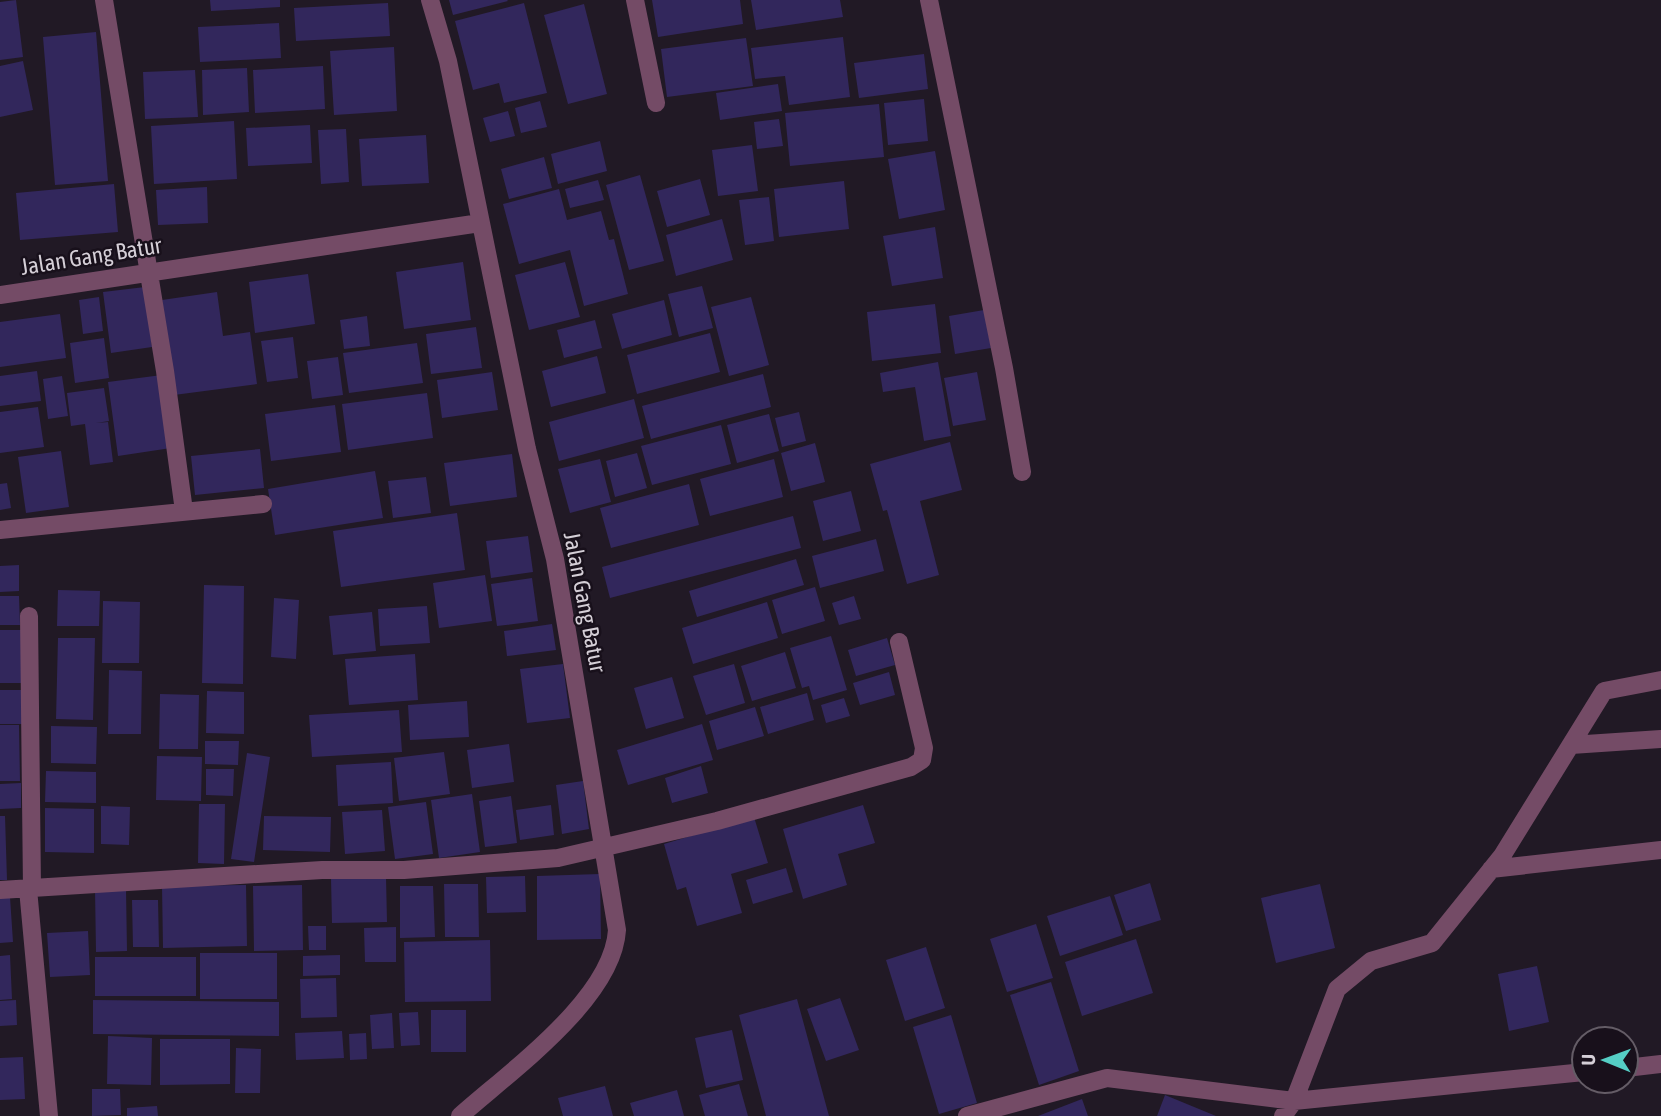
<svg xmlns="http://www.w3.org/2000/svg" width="1661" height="1116" font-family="'Asap Condensed',sans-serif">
	<rect width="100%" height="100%" fill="#211925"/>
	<!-- building -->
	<path fill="#32275c" d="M16 0 23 57 0 60V2Z
		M210 0H280V7L211 11Z
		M449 0H507L508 1 453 15Z
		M652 0H740L743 24 658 37Z
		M751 0H840L843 17 756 30Z
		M388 3 390 36 296 41 294 8Z
		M524 3 547 93 504 103 499 83 473 90 455 21Z
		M584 4 607 94 568 104 544 15Z
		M279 23 281 58 200 62 198 27Z
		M96 32 108 181 55 185 43 37Z
		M843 37 850 97 789 105 785 76 755 79 751 48Z
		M746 38 753 86 667 97 661 49Z
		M394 47 397 111 334 115 330 51Z
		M924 54 928 89 859 98 854 63Z
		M23 61 33 110 0 117V66Z
		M323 66 325 109 255 113 253 70Z
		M247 68 249 112 203 115 202 70Z
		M195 70 198 117 145 119 143 72Z
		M778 84 782 111 720 120 716 93Z
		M924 99 928 141 888 145 884 103Z
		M540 101 547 127 521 133 515 108Z
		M879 104 884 157 790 166 785 113Z
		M508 111 515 136 490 142 483 118Z
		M779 119 783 146 757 149 754 122Z
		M234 121 237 179 154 184 151 126Z
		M310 125 312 163 248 166 246 128Z
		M346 129 349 182 321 184 318 130Z
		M426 135 429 183 362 186 359 139Z
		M600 141 607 171 558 184 551 154Z
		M752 145 758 191 718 196 712 150Z
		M935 151 945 210 899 219 888 159Z
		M544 157 552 188 509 199 501 169Z
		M640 175 664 261 629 270 606 185Z
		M700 179 710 215 667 227 657 191Z
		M598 180 604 200 570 208 565 189Z
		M844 181 849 229 779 237 774 189Z
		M114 184 118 232 20 240 16 193Z
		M207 187 208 223 158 225 156 190Z
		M559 189 567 220 601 211 609 240 614 239 628 294 584 306 570 250 519 264 503 204Z
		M769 197 774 241 745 245 739 200Z
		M722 219 733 260 676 276 666 235Z
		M935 227 943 278 892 286 883 236Z
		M463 262 471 320 404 329 396 272Z
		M565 262 580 317 529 330 515 275Z
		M308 274 315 324 255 333 249 282Z
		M702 286 713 328 679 337 668 294Z
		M145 287 152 347 111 353 103 292Z
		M217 292 223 336 250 332 257 384 174 395 162 300Z
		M99 297 103 331 83 334 79 300Z
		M751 297 769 365 729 376 711 307Z
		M664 300 672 335 622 349 612 314Z
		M935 304 941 353 872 361 867 312Z
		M984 310 991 348 955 354 949 316Z
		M60 314 66 358 0 367V322Z
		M367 316 370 346 344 349 340 320Z
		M595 320 602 348 564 358 557 330Z
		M476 327 482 368 431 374 426 334Z
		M710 333 720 372 637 394 627 355Z
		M293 337 298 378 267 382 261 341Z
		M104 338 109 378 75 383 70 343Z
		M417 343 423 383 349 393 343 353Z
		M597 356 606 393 551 407 542 371Z
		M338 357 343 395 312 399 307 361Z
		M938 362 951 436 924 441 915 387 883 392 880 373Z
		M37 371 41 401 0 406V376Z
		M492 372 498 410 442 418 437 380Z
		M977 372 986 420 953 426 944 378Z
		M763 374 771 407 651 439 642 406Z
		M162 375 171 448 118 456 108 382Z
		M62 376 68 416 48 419 43 379Z
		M104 388 109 421 96 423 108 422 113 462 90 465 85 424 71 426 67 393Z
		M427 393 433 438 348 450 342 404Z
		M634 399 644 438 559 461 549 422Z
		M335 405 341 452 271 461 265 414Z
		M38 407 44 447 0 453V412Z
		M799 412 806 441 782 447 775 418Z
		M769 414 779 451 737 463 727 425Z
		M721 425 731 464 652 485 641 446Z
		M950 442 962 490 920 501 939 575 907 584 887 510 883 511 870 464Z
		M815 443 825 482 791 491 781 453Z
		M260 449 264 488 195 495 191 456Z
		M61 451 69 507 26 513 18 457Z
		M637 453 647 488 615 497 606 461Z
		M512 454 517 497 450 506 444 463Z
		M600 459 611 502 570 513 558 469Z
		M774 459 783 497 710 516 700 479Z
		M375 471 383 518 275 535 268 489Z
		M426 477 431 513 393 518 388 481Z
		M7 483 11 508 0 510V484Z
		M689 484 699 525 611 548 600 508Z
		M851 491 861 531 823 541 813 501Z
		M457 513 465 570 341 587 333 531Z
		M793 516 801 548 610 598 602 567Z
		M528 536 533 572 491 578 486 541Z
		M876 539 884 571 820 588 812 556Z
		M796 559 804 585 697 617 689 591Z
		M19 565V591L0 592V566Z
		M485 575 492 621 439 628 433 583Z
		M532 578 538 621 497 626 491 584Z
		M204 585 244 586 243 684 202 683Z
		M815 587 825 621 782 634 772 600Z
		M58 590 100 591 99 626H57Z
		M0 596H19L20 625H0Z
		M854 596 861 619 839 625 832 603Z
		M274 598 299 600 296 659 271 657Z
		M103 601 140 602 139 663H102Z
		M767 602 778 638 693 664 682 628Z
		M427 606 430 643 380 646 378 609Z
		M372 612 376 651 333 655 329 616Z
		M552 624 556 650 507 656 504 631Z
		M0 630H24L25 683H0Z
		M831 636 847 690 813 700 809 686 802 688 790 648Z
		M58 638H95L93 720 56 719Z
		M887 638 895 665 856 676 848 650Z
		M785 652 796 688 752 701 741 666Z
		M415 654 418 700 349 705 345 659Z
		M563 664 570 718 527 723 520 669Z
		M734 664 745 703 706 715 693 676Z
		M109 670 142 671 141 734H108Z
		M889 672 895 695 860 705 853 683Z
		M672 677 684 718 646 729 634 688Z
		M0 690H24V724H0Z
		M207 691 244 692V734L206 733Z
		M807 693 814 720 768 734 760 707Z
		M160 694 199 695 198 749H159Z
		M844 698 850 716 826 723 821 705Z
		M467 701 469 737 410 740 408 705Z
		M755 707 764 736 717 750 709 721Z
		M399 710 402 752 312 757 309 715Z
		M702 724 713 760 628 785 617 750Z
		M0 725H19L20 781H0Z
		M51 726 97 727 96 764 51 763Z
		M205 741H239L238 765 205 764Z
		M509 744 514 782 472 788 467 750Z
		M444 752 450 794 399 801 394 758Z
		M247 753 270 757 254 862 231 859Z
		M157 756 202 757 201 801 156 800Z
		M391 762 393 803 338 806 336 765Z
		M701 766 708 793 672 803 665 778Z
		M206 769H234L233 796 206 795Z
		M46 771 96 772V803L45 802Z
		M583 781 589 829 562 834 556 785Z
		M21 783V808L0 809V784Z
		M472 794 480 852 439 858 431 800Z
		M511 796 517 843 485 847 479 801Z
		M426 802 433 854 395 859 388 807Z
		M199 804H225L224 864 198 863Z
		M551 805 554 835 520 840 516 810Z
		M863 805 875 843 838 854 847 885 803 899 783 829Z
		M101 806 130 807 129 845 101 844Z
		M45 808 94 809V853L45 852Z
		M382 810 385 851 345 854 342 812Z
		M0 816H5L7 880H0Z
		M264 816 331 817 330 852 263 850Z
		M754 817 768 863 731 874 742 913 697 926 686 887 677 890 664 844Z
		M786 868 793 892 753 904 746 880Z
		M600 874 601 939 537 940V876Z
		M525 876 526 912 487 913 486 877Z
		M386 877 387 922 332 923 331 878Z
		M1150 883 1161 920 1126 931 1114 895Z
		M444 884H478L479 937H445Z
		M1320 884 1335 948 1276 963 1261 898Z
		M246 885 247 946 163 948 162 886Z
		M302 885 303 950 254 951 253 886Z
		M400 886H433L435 937 400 938Z
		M95 889H126L127 951 96 952Z
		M1110 896 1123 935 1060 956 1047 916Z
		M10 897 13 942 0 943V898Z
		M132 900H158L159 947H133Z
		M1036 924 1053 978 1007 992 990 939Z
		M308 926H326V950H309Z
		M396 927V962H365L364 928Z
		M88 931 90 975 50 977 47 933Z
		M1136 939 1153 993 1082 1016 1065 962Z
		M490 940 491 1001 405 1002 404 942Z
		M926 947 945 1008 905 1021 886 960Z
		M200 953H277V999H200Z
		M10 955 12 999 0 1000V956Z
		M340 955V975L303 976V956Z
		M95 957H196V996H95Z
		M1537 966 1549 1022 1509 1031 1498 974Z
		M336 978 337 1017 301 1018 300 979Z
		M1051 982 1079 1071 1039 1085 1010 995Z
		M840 998 859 1050 826 1061 807 1009Z
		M797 999 829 1116H766L739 1015Z
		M16 1000 17 1025 0 1026V1001Z
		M93 1000 279 1002V1036L93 1034Z
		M431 1010H466V1052H431Z
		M418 1012 420 1045 401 1046 399 1013Z
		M392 1013 394 1048 372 1049 370 1015Z
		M951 1015 977 1103 939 1114 913 1027Z
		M732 1030 743 1080 706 1088 695 1038Z
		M342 1031 344 1058 296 1060 295 1033Z
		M366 1033 367 1059 350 1060 349 1034Z
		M108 1036 152 1038 151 1085 107 1084Z
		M160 1039H230V1084L160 1085Z
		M236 1048 261 1049 260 1093H235Z
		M23 1057 25 1099 0 1100V1058Z
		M739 1084 748 1116H705L699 1095Z
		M605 1086 613 1116H563L558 1098Z
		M92 1089H120L121 1115 92 1116Z
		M677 1090 684 1116H634L630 1103Z
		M1165 1095 1216 1116H1157Z
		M1082 1099 1088 1116H1038Z
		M157 1106 158 1116H127V1108Z"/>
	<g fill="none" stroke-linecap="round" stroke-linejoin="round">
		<!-- minor -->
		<path stroke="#744b66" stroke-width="18" d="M104 0 165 371 184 511
			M430 0 448 61 527 449 555 559 617 930C613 999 509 1072 460 1116
			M635 0 656 103
			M929 0 1004 368 1022 472
			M0 295 480 223
			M0 530 263 504
			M29 616 32 889
			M1571 745 1661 739
			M1491 869 1661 850
			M28 889 49 1116
			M0 890 322 870H404L558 858 717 821 911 767 922 760 924 748 899 642
			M1626 1068 1661 1064
			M967 1116 1107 1078 1294 1101 1584 1072
			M1283 1116 1294 1101 1337 989 1371 961 1432 943 1502 856 1604 691 1661 680"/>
	</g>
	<g text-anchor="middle" stroke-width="5" stroke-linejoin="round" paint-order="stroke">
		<!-- street labels -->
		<g font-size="23" fill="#d5cfd7" stroke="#18101b">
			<text transform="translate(91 256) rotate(-9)" y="8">Jalan Gang Batur</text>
			<text transform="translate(585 602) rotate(79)" y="8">Jalan Gang Batur</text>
		</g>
	</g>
	<!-- north arrow -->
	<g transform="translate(1605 1060) rotate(271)"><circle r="33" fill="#18101b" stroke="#645c66" stroke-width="2"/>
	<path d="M0-5L12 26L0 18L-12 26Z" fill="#55cec5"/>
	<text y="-10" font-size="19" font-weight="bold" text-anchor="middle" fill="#d5cfd7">U</text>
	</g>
</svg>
